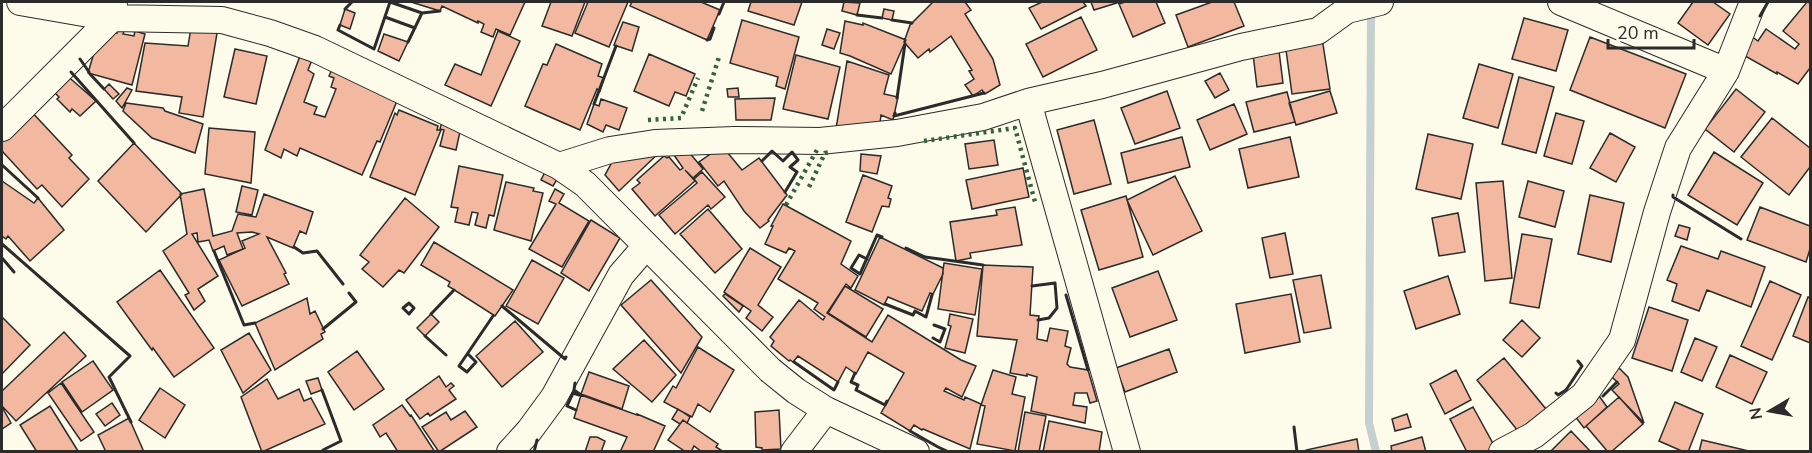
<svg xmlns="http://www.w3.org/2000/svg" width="1812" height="453" font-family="'Nunito Sans',sans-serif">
	<rect width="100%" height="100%" fill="#fdfbea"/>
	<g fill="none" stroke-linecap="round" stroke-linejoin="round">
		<!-- stream -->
		<path stroke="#c7d0d0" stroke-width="8" d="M1371 8 1369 423 1376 452"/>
	</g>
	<!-- building -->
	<path fill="#f2b8a0" stroke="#2b2b2b" stroke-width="1.5" d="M411 2H525L510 35 496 29 493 37 481 32 484 24 478 21V23L442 6 440 11Z
		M551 2H585L572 36 542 26Z
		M588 2H628L609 47 575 33Z
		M632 2H701L720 10 707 40 630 6Z
		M751 2H802L794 25 748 11Z
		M844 2 860 3 857 15 842 11Z
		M933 2H965L971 10 965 14 993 59 1000 85 985 94 982 90 973 96 965 85 974 79 969 71 972 70 951 36 930 52 929 49 918 58 904 42 910 25Z
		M1042 2H1083L1086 6 1041 29 1029 8Z
		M1091 2H1120L1094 10Z
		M1125 2H1156L1165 23 1133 37 1119 4Z
		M1212 2H1234L1244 26 1188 47 1176 15Z
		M1693 2H1713L1730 14 1708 45 1678 23Z
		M1807 2 1810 3V68L1798 84 1777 72V74L1738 52 1748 34 1758 41 1766 29 1795 49 1799 44 1783 31Z
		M345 9 355 13 350 29 340 25Z
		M884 9 894 11 892 20 882 18Z
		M1081 17 1097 50 1043 77 1026 44Z
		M1524 18 1568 30 1556 71 1512 59Z
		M742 20 799 37 785 89 776 86 778 77 730 63Z
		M845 21 863 25V23L906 40 891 74 850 56 840 53Z
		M623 22 639 27 632 51 614 45Z
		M118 26 125 28 123 34 134 36 135 31 145 34 132 85 88 73 101 29 117 33Z
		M191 28 217 33 203 117 179 113 182 97 136 91 145 43 188 46Z
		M827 29 840 33 834 49 822 45Z
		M498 31 520 41 491 106 445 85 455 64 481 75Z
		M384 34 408 42 399 61 378 51Z
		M1590 37 1686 74 1665 128 1570 90Z
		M1322 38 1330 89 1292 94 1285 43Z
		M1278 43 1283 83 1257 87 1252 46Z
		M556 44 602 64 598 76 604 78 600 91 597 89 580 130 525 106 543 64 547 65Z
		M235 49 267 56 256 104 224 97Z
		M649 54 695 74 686 96 675 92 669 106 634 91Z
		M796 55 840 67 828 119 783 109Z
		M300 56 312 60 308 70 314 74 304 102 317 107 314 114 325 117 336 89 331 87 334 78 329 76 336 60 402 89 380 142 377 141 362 175 300 148 297 156 284 149 281 158 265 150Z
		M847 61 889 75 884 94 898 97 893 120 881 115 879 131 836 129Z
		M1479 64 1513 74 1498 128 1463 118Z
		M64 73 96 101 80 116 72 109 70 112 57 99 59 97 49 87Z
		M1220 73 1229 90 1215 98 1205 81Z
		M1519 77 1554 87 1536 153 1502 144Z
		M109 84 119 94 113 99 104 89Z
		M127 88 132 90 122 108 116 101Z
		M738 88 739 97H728L727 89Z
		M1736 89 1765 112 1734 152 1705 129Z
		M1167 91 1180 128 1135 144 1121 108Z
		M1330 91 1337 113 1296 125 1289 103Z
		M1287 92 1295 122 1254 132 1246 102Z
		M775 98 771 120H736L735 99Z
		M601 99 627 108 619 130 606 125 603 132 587 124 594 104 599 106Z
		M126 103 163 108 165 111 203 124 195 153 152 138 123 111Z
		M1234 104 1247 134 1210 150 1197 120Z
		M28 108 72 155 69 158 89 179 62 207 42 185 37 189 2 151V134Z
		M399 110 438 126 437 130H441L415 195 370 177 395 113 397 115Z
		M1556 113 1584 121 1572 164 1544 156Z
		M443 118 461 127 456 150 440 146 444 130 440 129Z
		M1772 118 1810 148V167L1789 195 1741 157Z
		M1094 120 1111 184 1074 194 1057 130Z
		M209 128 255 132 251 183 205 174Z
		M1610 133 1635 147 1616 182 1590 168Z
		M1428 134 1473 144 1461 199 1416 189Z
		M1182 137 1190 167 1128 183 1121 153Z
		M1290 137 1299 177 1248 188 1239 149Z
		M994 140 998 165 969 169 965 144Z
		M134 143 182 194 146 232 98 181Z
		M683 145 703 169 693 178 685 170 695 181 655 216 632 189 640 183 637 180 664 156 667 158 669 157 680 170 683 168 674 155Z
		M722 146 742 170 759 158 787 195 768 220 769 221 760 228 744 211 724 181 718 186 699 162Z
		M662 150 619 191 605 175 616 155Z
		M1714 152 1763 183 1737 225 1688 195Z
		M861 154 881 156 877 174 860 171Z
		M459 166 503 175 494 216 489 215 486 228 475 225 478 213 472 212 469 225 455 222 458 208 451 207Z
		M547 168 559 176 553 186 541 180Z
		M1023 168 1029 197 972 209 966 180Z
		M702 172 725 197 711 209 708 205 675 234 659 215 697 183 694 179Z
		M863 175 892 186 888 198 891 199 889 207 882 206 872 232 846 222Z
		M1175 176 1202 231 1153 255 1127 200Z
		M2 181 34 203 38 198 64 230 30 261 8 236 6 239 2 236Z
		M1503 181 1512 278 1485 281 1476 183Z
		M1528 181 1564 191 1555 227 1519 217Z
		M506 182 534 188 533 191 543 193 531 241 494 230Z
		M242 186 258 190 252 215 236 212Z
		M204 189 213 236 232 231 238 214 256 217 264 194 313 212 306 234 300 231 293 248 267 237 286 273 284 274 289 284 242 306 219 260 245 248 242 241 259 234 252 232 237 233 243 249 227 255 224 246 213 251 209 240 198 242 197 233 192 234 218 276 198 289 205 301 194 310 185 295 189 293 163 251 187 234 180 194Z
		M555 189 564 194 559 203 589 221 562 267 529 249 556 204 549 201Z
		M1590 195 1624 203 1611 262 1578 254Z
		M1126 196 1143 257 1099 270 1081 210Z
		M405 198 439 227 404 273 399 270 383 287 362 269 369 262 360 255Z
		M783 204 851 241 841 264 858 276 851 288 846 284 827 313 872 342 888 315 961 360 976 366 962 397 946 388 944 391 964 400 965 397 981 404 970 449 923 429 922 430 914 425 910 431 881 413 904 373 868 352 856 374 846 367 838 382 798 356 793 362 790 360 789 361 771 346 774 341 770 337 799 300 823 320 825 317 814 309 818 303 778 279 795 251 789 248 786 253 765 244 773 226H771Z
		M1015 207 1022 245 970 253 971 258 956 261 950 222 997 215 996 210Z
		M1760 207 1810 226V249L1806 262 1747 240Z
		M708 209 742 249 715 273 680 234Z
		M1458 213 1465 252 1439 256 1432 218Z
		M591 220 620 238 589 291 561 273Z
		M1679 225 1690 228 1687 240 1675 236Z
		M1285 233 1293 274 1270 278 1262 238Z
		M1522 234 1552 239 1539 308 1510 303Z
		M880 237 943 268V274L933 294 930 293 922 311 888 297 884 305 855 290Z
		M434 242 513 290 495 316 448 286 450 282 421 265Z
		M1681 246 1718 259 1721 251 1765 267 1751 307 1707 290 1699 311 1672 301 1677 284 1667 280Z
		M750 248 781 267 758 305 773 317 762 331 746 318 751 311 724 292Z
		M532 260 564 278 538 324 506 306Z
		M944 263 982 269 975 315 938 309Z
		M983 265 1033 267 1030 315 1039 316 1037 339 1047 341 1050 328 1068 331 1065 346 1071 348 1067 364 1070 367 1088 370 1097 401 1090 403 1087 393H1075L1073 405 1087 407 1085 423 1031 411 1037 377 1027 374V376L1010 373 1017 340 977 336Z
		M160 270 214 348 174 377 153 348 152 350 117 302Z
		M1158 271 1177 320 1130 337 1112 288Z
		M1321 275 1331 328 1304 333 1293 280Z
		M1448 276 1460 314 1416 329 1404 291Z
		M651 280 702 337 681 373 621 305Z
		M1770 281 1801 295 1772 360 1741 346Z
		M845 286 883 309 866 337 828 313Z
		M725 294 743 306 739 312 723 296Z
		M1291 294 1300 342 1245 353 1236 304Z
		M1808 297 1810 298V343L1793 336Z
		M307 298 310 314 315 311 325 332 321 334 323 339 275 370 255 323Z
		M1649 307 1688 320 1672 371 1632 358Z
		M431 314 439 322 425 336 417 328Z
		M950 314 973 319 965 353 945 348 951 326 948 325Z
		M2 317 30 345 2 374Z
		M1522 320 1540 338 1522 357 1503 340Z
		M515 321 543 352 502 387 476 356Z
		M64 332 86 356 16 421 2 406V391Z
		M249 333 271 370 243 393 221 350Z
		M1695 338 1717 347 1702 381 1681 372Z
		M644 340 676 375 652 402 613 369Z
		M698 347 734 370 710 412 698 404 692 417 664 402 673 386 676 388Z
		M1169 349 1177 372 1125 392 1116 368Z
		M357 351 384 389 354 410 328 372Z
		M1730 355 1767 372 1752 404 1716 387Z
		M1504 358 1546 409 1518 431 1477 380Z
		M93 361 113 390 82 412 62 382Z
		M1617 366 1628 377 1644 423 1612 390 1619 384 1608 373Z
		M993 370 1016 377 1012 394 1025 397 1015 451 977 444 985 406 981 405Z
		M1456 370 1471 400 1445 414 1430 384Z
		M589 372 629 386 622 409 581 394Z
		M439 376 446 387 451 383 454 386 449 390 456 399 430 416 428 413 420 419 406 400Z
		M318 378 322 390 311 394 306 381Z
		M267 379 278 399 299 389 304 401 311 398 325 424 262 452 241 397Z
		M61 383 94 432 81 441 48 393Z
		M160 388 185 405 165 438 139 420Z
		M1597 393 1607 407 1584 428 1574 415Z
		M581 395 637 415V414L665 426 653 452H620L627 437 574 418Z
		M1619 397 1643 424 1611 452H1608L1586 426Z
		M1675 402 1703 414 1688 452H1684L1659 441Z
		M112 403 120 415 105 426 96 414Z
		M402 405 410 416 411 415 435 452H398L386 433 380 437 373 425Z
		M50 406 78 451 77 452H37L20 425Z
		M2 407 11 423 2 429Z
		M1473 407 1496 449 1490 452H1467L1450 419Z
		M678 409 690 417 687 423 683 420 680 424 672 419Z
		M779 410 781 449 762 450V448L756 447 755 412Z
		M465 411 477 427 439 452 422 427 446 412 451 420Z
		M1025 412 1046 416 1039 452H1018Z
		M1407 414 1411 427 1395 431 1392 419Z
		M129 418 144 452H106L98 435Z
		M683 420 718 444 716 447 724 452H702L694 446 691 452H686L668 440Z
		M1049 421 1102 432 1099 452H1043Z
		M1571 431 1591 452H1550Z
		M590 437H597L605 441 601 452H585Z
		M1422 437 1426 452H1392L1391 446Z
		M1357 439 1359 452H1306V450Z
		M1702 440 1753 452H1699Z"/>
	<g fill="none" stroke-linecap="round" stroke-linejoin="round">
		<!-- street casing -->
		<g stroke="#2b2b2b" stroke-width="28">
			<path id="street" d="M20 2 112 18 222 20 270 33 315 49 559 166 585 184 770 370 796 391 826 410 916 452
				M1561 2 1726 71
				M1028 102 1127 452
				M2 128 112 18 114 5
				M559 166 610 150 655 143 734 140 820 141 897 133 983 117 1028 102 1102 85 1241 47 1318 31 1347 10 1380 2
				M510 452 529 431 554 397 621 275 646 246
				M794 452 826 410
				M1502 452 1534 435 1584 395 1622 340 1657 212 1678 148 1726 71 1753 2"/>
		</g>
		<!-- street -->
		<use href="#street" stroke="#fdfbea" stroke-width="26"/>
		<!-- hedge -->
		<path stroke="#34623c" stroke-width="4.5" stroke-dasharray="3 4.5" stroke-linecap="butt" d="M702 111 719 57
			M648 120 681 118 698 78
			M924 141 1015 128 1035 202
			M809 187 825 153 830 152
			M786 205 817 150"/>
		<!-- wall -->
		<path stroke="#2b2b2b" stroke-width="3" d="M390 2 422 13 440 11
			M345 9 352 2
			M719 14 724 2
			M857 15 882 18
			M1760 16 1768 2
			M385 17 415 28
			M892 20 912 23
			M340 25 338 30 374 49 390 2
			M707 40 710 39 714 28
			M408 42 422 13
			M80 59 89 72
			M71 72 134 143
			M90 74 104 89
			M897 98 905 44
			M594 104 616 46
			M895 113 894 116 984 93
			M762 161 772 151 783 161 792 152 798 160 790 167 797 172 785 192
			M2 165 38 198
			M1673 195V197L1741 239
			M2 244 130 356 109 377 131 422
			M294 247 303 253 317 251 343 284
			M906 248 925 257 983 265
			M214 251 244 325 255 323
			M2 258 14 272
			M867 259 859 255 851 268 860 274 877 235 882 237
			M1032 286 1055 283 1057 308 1049 318 1038 320
			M1066 295 1088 370
			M409 303 414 308 409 314 403 308Z
			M885 304 913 315 915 311 926 317 932 295
			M502 306 565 359 566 357
			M431 314 454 290
			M323 329 356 302 349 293
			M425 336 446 355
			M933 338 940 342 945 329 934 325
			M468 354 476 362 467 372 459 366 493 316
			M794 362 834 390 838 382
			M855 373 851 382 858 385 856 390 885 405 887 401
			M575 383 574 390 581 395
			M322 390 341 441 323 450
			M1556 393 1558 395 1566 390 1582 366 1578 361
			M1603 396 1617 382
			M576 410 567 406 573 393 579 395
			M1294 427 1297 452
			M910 431 938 447 949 452
			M534 452 537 440"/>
	</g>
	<!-- border -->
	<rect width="1812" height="453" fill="none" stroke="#2b2b2b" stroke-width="6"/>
	<!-- north arrow -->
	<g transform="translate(1770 411) rotate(260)" stroke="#fdfbea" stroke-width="4.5" paint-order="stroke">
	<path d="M0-4.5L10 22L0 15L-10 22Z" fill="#2b2b2b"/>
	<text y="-9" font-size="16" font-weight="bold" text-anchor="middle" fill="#2b2b2b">N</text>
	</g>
	<!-- scale -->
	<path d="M1608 39v9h86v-9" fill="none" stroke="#2b2b2b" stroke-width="3"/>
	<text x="1617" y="39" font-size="18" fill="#2b2b2b" stroke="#fdfbea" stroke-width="4.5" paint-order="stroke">20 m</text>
</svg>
